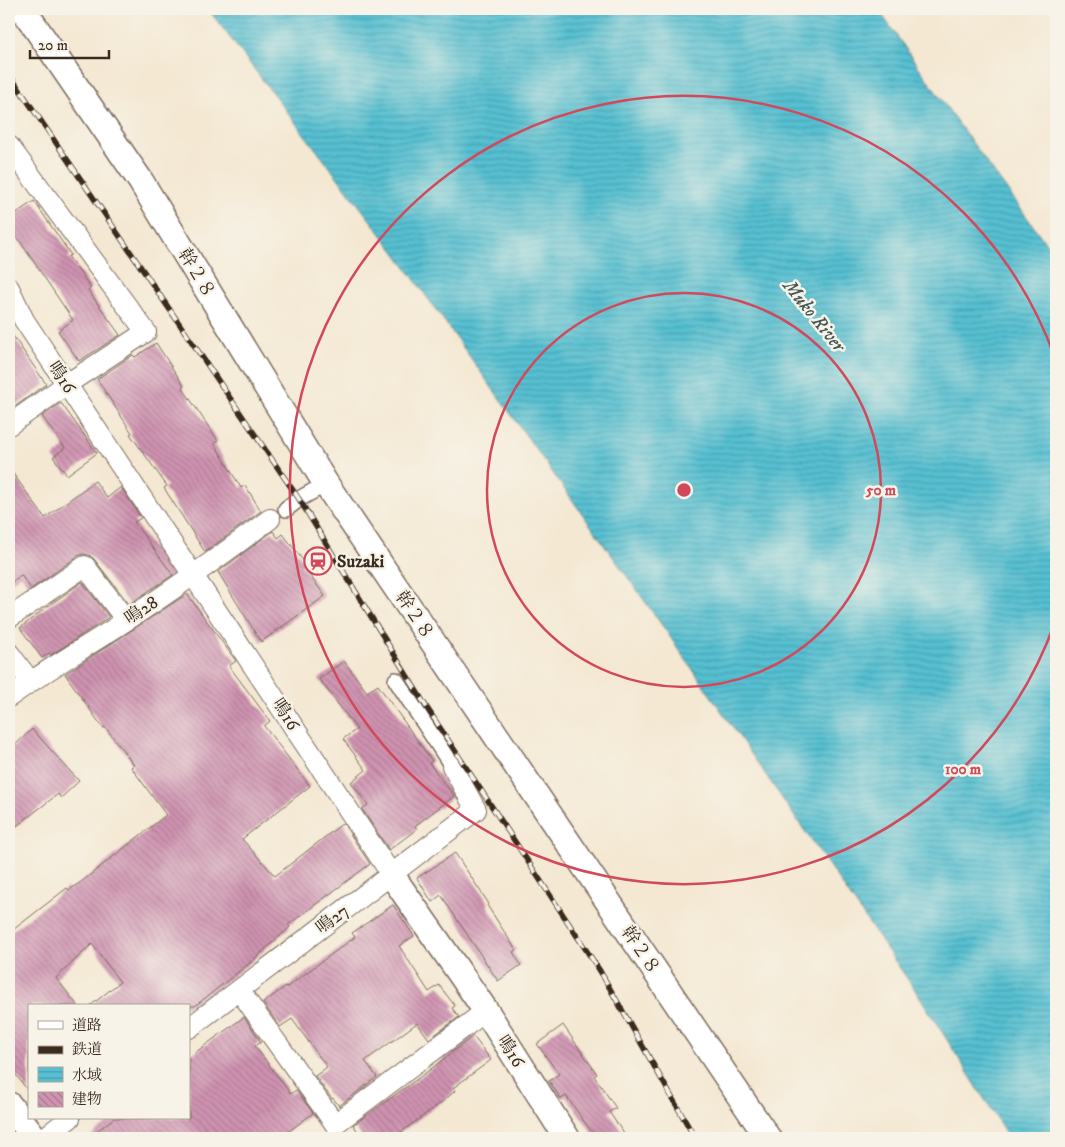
<svg xmlns="http://www.w3.org/2000/svg" width="1065" height="1147" font-family="'IM FELL DW Pica','Noto Serif JP',serif">
	<defs>
		<pattern id="water-rules" width="6" height="5" patternUnits="userSpaceOnUse" patternTransform="scale(1.25)"><rect width="6" height="5" fill="#56c0d2"/><path d="M0 2.5h6" fill="none" stroke="#489caa"/></pattern>
		<pattern id="building-back-hatch" width="6" height="6" patternUnits="userSpaceOnUse" patternTransform="scale(1.25)"><rect width="6" height="6" fill="#cf93b1"/><path d="M-1 5l2 2M0 0l6 6M5-1l2 2" fill="none" stroke="#a9788f"/></pattern>
	</defs>
	<rect width="100%" height="100%" fill="#f7f3e8"/>
	<filter id="ink" filterUnits="userSpaceOnUse"><feTurbulence type="fractalNoise" baseFrequency=".02" numOctaves="2"/><feDisplacementMap in="SourceGraphic" scale="10" xChannelSelector="R" yChannelSelector="G"/><feConvolveMatrix kernelMatrix="1 2 1 2 8 2 1 2 1" color-interpolation-filters="sRGB"/></filter>
	<filter id="wash" filterUnits="userSpaceOnUse"><feTurbulence type="fractalNoise" baseFrequency=".0096" numOctaves="4" result="noise"/><feDisplacementMap in="SourceGraphic" scale="20" xChannelSelector="R" yChannelSelector="G"/><feGaussianBlur stdDeviation="1.12" result="paint"/><feColorMatrix in="noise" values="0 0 0 0 0 0 0 0 0 0 0 0 0 0 0 0 0 1.4 0 .05"/><feComposite in="paint" operator="in"/></filter>
	<g filter="url(#wash)">
		<rect width="100%" height="100%" fill="#f4e8d3"/>
		<!-- water -->
		<path fill="url(#water-rules)" stroke="#487578" d="M208 9H878L955 119 1056 257V1138H1009L920 997 659 621 394 251Z"/>
		<g id="blocks">
			<!-- building -->
			<path fill="url(#building-back-hatch)" d="M34 201 71 255 68 256 91 288 88 290 120 335 79 361 58 331 73 320 9 225V218Z
				M9 330 46 384 9 411Z
				M156 343 184 386 182 387 218 441 214 443 241 488 245 485 261 511 205 552 164 488 167 486 130 434 132 433 97 379 133 355 135 357Z
				M61 403 97 453 67 475 53 457 65 448 42 416Z
				M9 468 45 518 95 481 107 498 121 487 141 518 134 522 173 575 129 604 94 559 89 555 83 554 78 556 31 589 21 575 9 584Z
				M273 531 278 538 283 534 305 563 302 565 325 596 261 642 218 572Z
				M82 582 109 617 51 655 49 653 42 658 20 628 44 609Z
				M187 594 236 661 229 666 270 721 264 726 310 786 242 839 275 876 343 823 370 864 288 925 290 927 251 962 195 1006H90L120 982 92 944 56 978 78 1006H29V1092L9 1066V933L67 888 69 890 81 882 166 815 131 767 134 765 105 727 103 728 65 674Z
				M344 661 367 692 378 685 432 761 429 763 454 796 415 826 417 829 389 850 362 809 368 805 351 782 366 770 343 739 357 729 319 679Z
				M32 729 79 781 61 798 58 794 9 832V751Z
				M455 853 489 904 487 905 516 950 513 952 521 965 498 981 441 895 432 902 417 878Z
				M393 905 414 936 399 946 429 992 439 985 455 1006 452 1008 459 1017 429 1039 417 1023 365 1061 377 1077 339 1106 333 1098 332 1099 315 1076 327 1067 292 1019 280 1027 263 1003 286 986 287 987 355 937 352 933Z
				M244 1017 261 1042 255 1046 284 1085 291 1094 296 1090 313 1113 280 1138H88L114 1118H189V1057Z
				M563 1025 597 1074 594 1076 616 1108 609 1112 627 1138H596L566 1096 561 1099 549 1081 559 1074 537 1044Z
				M473 1036 491 1060 453 1088 455 1091 442 1102 393 1138H363L353 1125 427 1072Z"/>
		</g>
	</g>
	<g filter="url(#ink)">
		<use href="#blocks" fill-opacity="0" stroke="#7c6c5d" stroke-width="1"/>
		<g fill="none" stroke-linecap="round" stroke-linejoin="round">
			<!-- pedestrian casing -->
			<g stroke="#7c6c5d" stroke-width="18">
				<path id="pedestrian" d="M286 509 299 499 326 484
					M396 680 452 766"/>
			</g>
			<!-- minor casing -->
			<g stroke="#7c6c5d" stroke-width="22">
				<path id="minor" d="M9 146 146 332 67 384 9 425
					M9 288 24 320 391 874
					M9 618 85 566 126 620
					M9 653 30 681
					M9 697C47 669 88 646 127 620 176 588 223 554 270 519
					M239 990 335 1124 486 1011
					M189 1028 476 810 452 766
					M44 1138 70 1118"/>
			</g>
			<!-- tertiary casing -->
			<g stroke="#7c6c5d" stroke-width="28">
				<path id="tertiary" d="M23 9 140 180 326 484 768 1138
					M391 874 486 1011 567 1138
					M9 1105 35 1138"/>
			</g>
			<!-- pedestrian -->
			<use href="#pedestrian" stroke="#fff" stroke-width="15"/>
			<!-- minor -->
			<use href="#minor" stroke="#fff" stroke-width="20"/>
			<!-- tertiary -->
			<use href="#tertiary" stroke="#fff" stroke-width="25"/>
			<!-- rail casing -->
			<g stroke="#3b2a1e" stroke-width="5.5">
				<path id="rail" d="M9 74 299 499 427 708 600 971 695 1138"/>
			</g>
			<!-- rail -->
			<use href="#rail" stroke="#f7f3e8" stroke-width="4" stroke-dasharray="11" stroke-linecap="butt"/>
		</g>
	</g>
	<!-- distance rings -->
	<g fill="none" stroke="#d1495b" stroke-width="2.5">
		<circle cx="684" cy="490" r="197"/>
		<path d="M1055 622A394 394 0 1 1 1055 358"/>
	</g>
	<!-- icons -->
	<defs>
		<g id="station-ring" transform="scale(1.4375)"><circle r="9.5" fill="#f7f3e8" stroke="#d1495b" stroke-width="1.5"/><path d="M-3-6H3Q5-6 5-4V2Q5 4 3 4L4.5 6H3L1.5 4h-3L-3 6H-4.5L-3 4Q-5 4-5 2V-4Q-5-6-3-6ZM-3.5-4v3h7v-3ZM-3.5 1v1.5H-2V1ZM2 1v1.5H3.5V1Z" fill="#d1495b"/></g>
	</defs>
	<g fill-rule="evenodd">
		<use href="#station-ring" x="318" y="561"/>
	</g>
	<g text-anchor="middle" stroke-width="5" stroke-linejoin="round" paint-order="stroke">
		<!-- street labels -->
		<g font-size="18" fill="#3b2a1e" stroke="#f7f3e8">
			<text transform="translate(197 273) rotate(59)" y="6">幹２８</text>
			<text transform="translate(62 377) rotate(56)" y="6">鳴16</text>
			<text transform="translate(141 610) rotate(-34)" y="6">鳴28</text>
			<text transform="translate(415 615) rotate(56)" y="6">幹２８</text>
			<text transform="translate(286 714) rotate(57)" y="6">鳴16</text>
			<text transform="translate(332 919) rotate(-37)" y="6">鳴27</text>
			<text transform="translate(641 950) rotate(56)" y="6">幹２８</text>
			<text transform="translate(511 1051) rotate(57)" y="6">鳴16</text>
		</g>
		<!-- poi labels -->
		<g font-size="18" font-weight="bold" fill="#3b2a1e" stroke="#f7f3e8" text-anchor="start">
			<text x="337" y="567">Suzaki</text>
		</g>
		<!-- water labels -->
		<g font-size="19" font-style="italic" fill="#435754" stroke="#f7f3e8">
			<text transform="translate(815 315) rotate(51)" y="7">Muko River</text>
		</g>
	</g>
	<circle cx="684" cy="490" r="8" fill="#d1495b" stroke="#f7f3e8" stroke-width="2.5"/>
	<g font-size="15" text-anchor="middle" font-weight="bold" fill="#d1495b" stroke="#f7f3e8" stroke-width="5" stroke-linejoin="round" paint-order="stroke">
		<text x="881" y="495">50 m</text>
		<text x="963" y="774">100 m</text>
	</g>
	<!-- margin -->
	<rect width="1065" height="1147" fill="none" stroke="#f7f3e8" stroke-width="30"/>
	<!-- legend -->
	<rect x="28" y="1004" width="162" height="115" fill="#f7f3e8" stroke="#aca397"/>
	<rect x="38" y="1021" width="25" height="8" fill="#ffffff" stroke="#aca397"/>
	<text x="72" y="1030" font-size="15" fill="#3b2a1e">道路</text>
	<rect x="38" y="1046" width="25" height="8" fill="#3b2a1e" stroke="#aca397"/>
	<text x="72" y="1054" font-size="15" fill="#3b2a1e">鉄道</text>
	<rect x="38" y="1067" width="25" height="15" fill="url(#water-rules)" stroke="#aca397"/>
	<text x="72" y="1080" font-size="15" fill="#3b2a1e">水域</text>
	<rect x="38" y="1092" width="25" height="15" fill="url(#building-back-hatch)" stroke="#aca397"/>
	<text x="72" y="1104" font-size="15" fill="#3b2a1e">建物</text>
	<!-- scale -->
	<path d="M30 50v8h79v-8" fill="none" stroke="#3b2a1e" stroke-width="2.5"/>
	<text x="38" y="50" font-size="15" fill="#3b2a1e" stroke="#f7f3e8" stroke-width="4" paint-order="stroke">20 m</text>
</svg>
